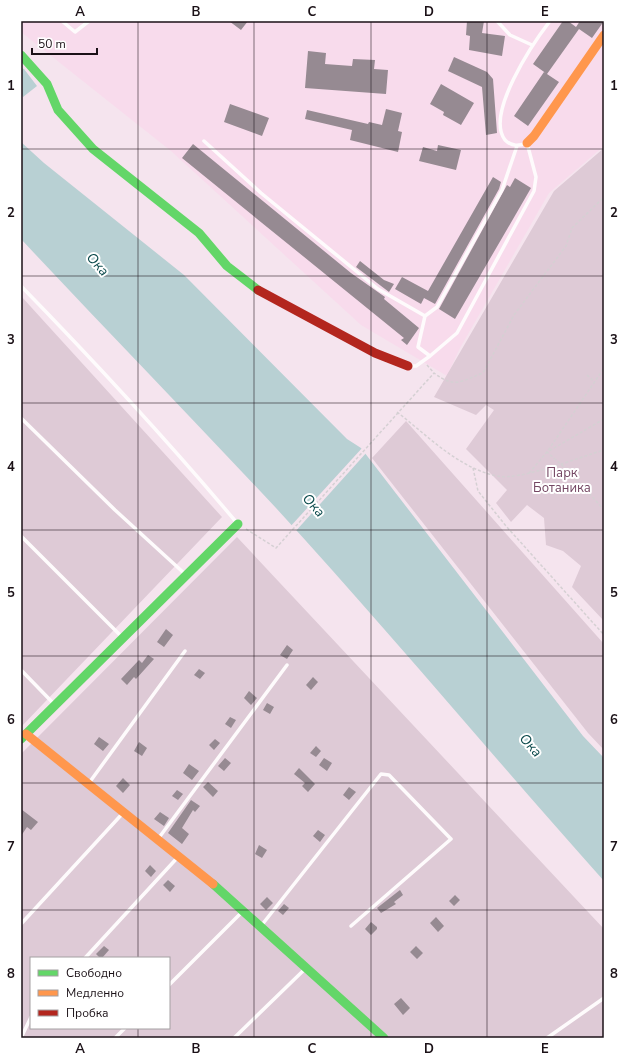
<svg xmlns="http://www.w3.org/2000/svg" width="625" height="1059" font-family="'Nunito Sans',sans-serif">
	<rect width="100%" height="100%" fill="#f5e4ee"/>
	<!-- built -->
	<path fill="#f8dbec" d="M21 21H604V146L549 193 460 348 447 376 361 325 171 151 21 32Z"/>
	<!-- green -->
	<path fill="#decad6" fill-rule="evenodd" d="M604 148V621L572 587 581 566 563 551 546 545 544 518 527 505 511 522 496 503 507 490 466 449 494 410 486 405 476 415 434 397 554 191Z
		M21 296 222 517 21 727Z
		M406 421 604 644V750L588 733 372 458Z
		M237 537 604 929V1038H21V754ZM31 958H169V1028H31Z"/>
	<!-- water -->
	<path fill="#b8d0d3" d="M21 68 24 69 37 86 23 97 21 92Z
		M21 142 44 163 184 275 347 439 361 448 583 736 604 758V881C494 758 388 630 276 508 192 418 105 329 21 239Z"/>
	<!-- pier -->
	<path fill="#f5e4ee" d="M363 447 367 452 294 533 289 528Z"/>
	<!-- building -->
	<path fill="#968a92" d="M229 21H248L241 30Z
		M467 21H484L482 33 505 36 502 56 469 50 470 36 466 35Z
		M563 21H568L576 27 580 21H604L592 38 579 29 547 74 533 64Z
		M308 51 326 53 325 64 352 66 353 59 375 60 374 69 388 70 386 94 305 88Z
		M454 57 487 72 493 79 497 133 486 135 482 87 448 71Z
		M544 72 559 82 528 126 514 116Z
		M441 84 474 103 461 125 443 115 444 112 430 104Z
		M230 104 269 118 262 136 224 122Z
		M386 109 402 113 398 131 402 132 398 152 350 140 352 130 305 119 307 110 368 124 369 122 382 125Z
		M193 144 351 273 385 297 384 299 419 328 407 345 401 340 404 338 182 158Z
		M438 145 461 150 456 170 419 161 423 147 437 151Z
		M493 177 501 182 499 189 435 304 424 298 421 304 395 289 402 277 428 291Z
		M515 178 531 188 455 319 439 309 507 185 510 187Z
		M360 261 384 280 394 284 389 292 356 267Z
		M166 629 173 635 164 647 157 642Z
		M287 645 293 650 287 659 280 655Z
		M148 655 154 659 136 679 134 677 127 685 121 679 139 660 142 663Z
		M199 669 205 673 200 679 194 675Z
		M313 677 318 682 311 690 306 685Z
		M249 691 257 698 251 705 244 698Z
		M267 703 274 707 270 714 263 710Z
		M230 717 236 720 231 728 225 724Z
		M99 737 109 744 103 751 94 744Z
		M215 739 220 743 214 750 209 745Z
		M139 742 147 748 142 756 134 751Z
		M316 746 321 751 316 757 310 753Z
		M225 758 231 763 224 771 218 766Z
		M324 758 332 763 327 771 319 765Z
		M189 764 199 771 192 780 183 773Z
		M299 768 315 784 308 792 302 786 305 783 294 774Z
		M123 778 130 785 123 793 116 786Z
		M208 782 218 791 213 797 203 787Z
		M349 787 356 792 349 800 343 795Z
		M177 790 183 794 178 800 172 796Z
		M191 800 200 806 195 812 193 810 182 828 189 834 182 844 168 833Z
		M21 809 38 822 31 830 27 827 21 836Z
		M160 812 169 818 164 826 154 819Z
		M318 830 325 835 320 842 313 836Z
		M259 845 267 850 262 858 255 854Z
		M150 865 156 871 151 877 145 871Z
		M168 880 175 886 170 892 163 885Z
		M400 890 403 895 394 902 396 904 381 913 377 908Z
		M455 895 460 900 454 906 449 901Z
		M267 897 273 903 266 910 260 904Z
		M284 904 289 908 283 915 278 911Z
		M436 917 444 926 438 932 430 923Z
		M371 922 377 927V929L371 935 365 929Z
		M104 946 109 950 102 958H100L96 954Z
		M416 946 423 953 417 959 410 952Z
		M401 998 410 1008 403 1015 394 1004Z"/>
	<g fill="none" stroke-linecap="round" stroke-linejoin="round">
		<!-- path -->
		<path stroke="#d5d0d3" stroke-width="1.5" stroke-dasharray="3 2" stroke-linecap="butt" d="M427 365 434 373
			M587 375 595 382
			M397 412C428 436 458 468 497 476 520 481 580 457 604 450
			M604 419 547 452 571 473 604 510
			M473 468 478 491 506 526 604 635
			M529 473 547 452 604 368
			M246 529 276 548 434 373C455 389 461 381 483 373L514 315 566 246 572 228 604 197"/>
		<!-- lane -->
		<path stroke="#fefbfc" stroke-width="3.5" d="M62 21 75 32 89 21
			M497 21 510 35 532 45
			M204 141 261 193 378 289 425 316 418 347 430 356 457 333 534 191 536 177 527 143C519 146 512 147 505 140 485 114 533 43 550 21
			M21 286C96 363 168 441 237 523
			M425 316 437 307 502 190 517 146
			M409 366H416L430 356
			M21 418 115 510 185 574
			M21 536 122 637
			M21 670 55 705
			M89 783 185 651
			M158 839 287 665
			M21 924 123 813
			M261 926 381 774 389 775 451 839 351 926
			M85 958 178 857
			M169 985 242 912
			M21 1038 31 1017
			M115 1038 125 1028
			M234 1038 305 969
			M547 1038 604 998"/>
		<!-- fast -->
		<path stroke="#63d668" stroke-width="9" d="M21 55 47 84 58 110 93 149 199 233 227 266 258 290
			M21 739 238 524
			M213 884 384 1038"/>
		<!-- slow -->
		<path stroke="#ff974d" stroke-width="9" d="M527 143 534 136 604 35
			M26 734 213 884"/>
		<!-- jam -->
		<path stroke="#b3261e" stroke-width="9" d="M258 290 375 353 408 366"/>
	</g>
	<!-- grid -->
	<path fill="none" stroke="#1b1117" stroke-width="1" stroke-opacity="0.55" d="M138 21V958M254 21V1038M371 21V1038M487 21V1038M21 149H604M21 276H604M21 403H604M21 530H604M21 656H604M21 783H604M21 910H604M138 1028V1038"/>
	<g text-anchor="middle" stroke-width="4" stroke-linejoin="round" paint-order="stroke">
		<!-- park labels -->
		<g font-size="13" fill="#744763" stroke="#fff">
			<text x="562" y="477">Парк<tspan x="562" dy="15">Ботаника</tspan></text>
		</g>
		<!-- water labels -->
		<g font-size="14" font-style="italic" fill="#0a494b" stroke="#fff">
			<text transform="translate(98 264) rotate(48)" y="5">Ока</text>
			<text transform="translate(314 505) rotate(48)" y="5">Ока</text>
			<text transform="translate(531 745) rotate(48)" y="5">Ока</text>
		</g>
	</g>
	<!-- border -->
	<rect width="625" height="1059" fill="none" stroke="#ffffff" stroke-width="44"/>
	<!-- legend -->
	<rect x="30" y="957" width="140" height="72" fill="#ffffff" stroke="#a4a0a2"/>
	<rect x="38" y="970" width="20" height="6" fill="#63d668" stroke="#a4a0a2"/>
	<text x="66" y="977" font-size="12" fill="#1b1117">Свободно</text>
	<rect x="38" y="990" width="20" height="6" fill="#ff974d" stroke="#a4a0a2"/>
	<text x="66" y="997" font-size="12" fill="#1b1117">Медленно</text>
	<rect x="38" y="1010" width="20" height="6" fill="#b3261e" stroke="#a4a0a2"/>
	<text x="66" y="1017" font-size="12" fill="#1b1117">Пробка</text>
	<!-- scale -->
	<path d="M32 48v6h65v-6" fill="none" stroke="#1b1117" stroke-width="2"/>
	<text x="38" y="48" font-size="12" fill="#1b1117" stroke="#ffffff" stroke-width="3" paint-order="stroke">50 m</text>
	<rect x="22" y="22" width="581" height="1015" fill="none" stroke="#1b1117" stroke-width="1.5"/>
	<g font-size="13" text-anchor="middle" font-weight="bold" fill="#1b1117">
		<text x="80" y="16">A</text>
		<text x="196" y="16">B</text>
		<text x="312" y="16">C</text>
		<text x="429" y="16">D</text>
		<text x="545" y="16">E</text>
		<text x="11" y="90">1</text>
		<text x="614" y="90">1</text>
		<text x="11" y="217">2</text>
		<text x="614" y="217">2</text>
		<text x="11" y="344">3</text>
		<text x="614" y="344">3</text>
		<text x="11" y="471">4</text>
		<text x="614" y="471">4</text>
		<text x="11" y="597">5</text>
		<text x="614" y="597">5</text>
		<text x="11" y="724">6</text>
		<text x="614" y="724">6</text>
		<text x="11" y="851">7</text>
		<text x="614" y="851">7</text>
		<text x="11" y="978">8</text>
		<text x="614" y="978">8</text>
		<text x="80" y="1053">A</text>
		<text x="196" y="1053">B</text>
		<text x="312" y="1053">C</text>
		<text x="429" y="1053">D</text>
		<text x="545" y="1053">E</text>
	</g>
</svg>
